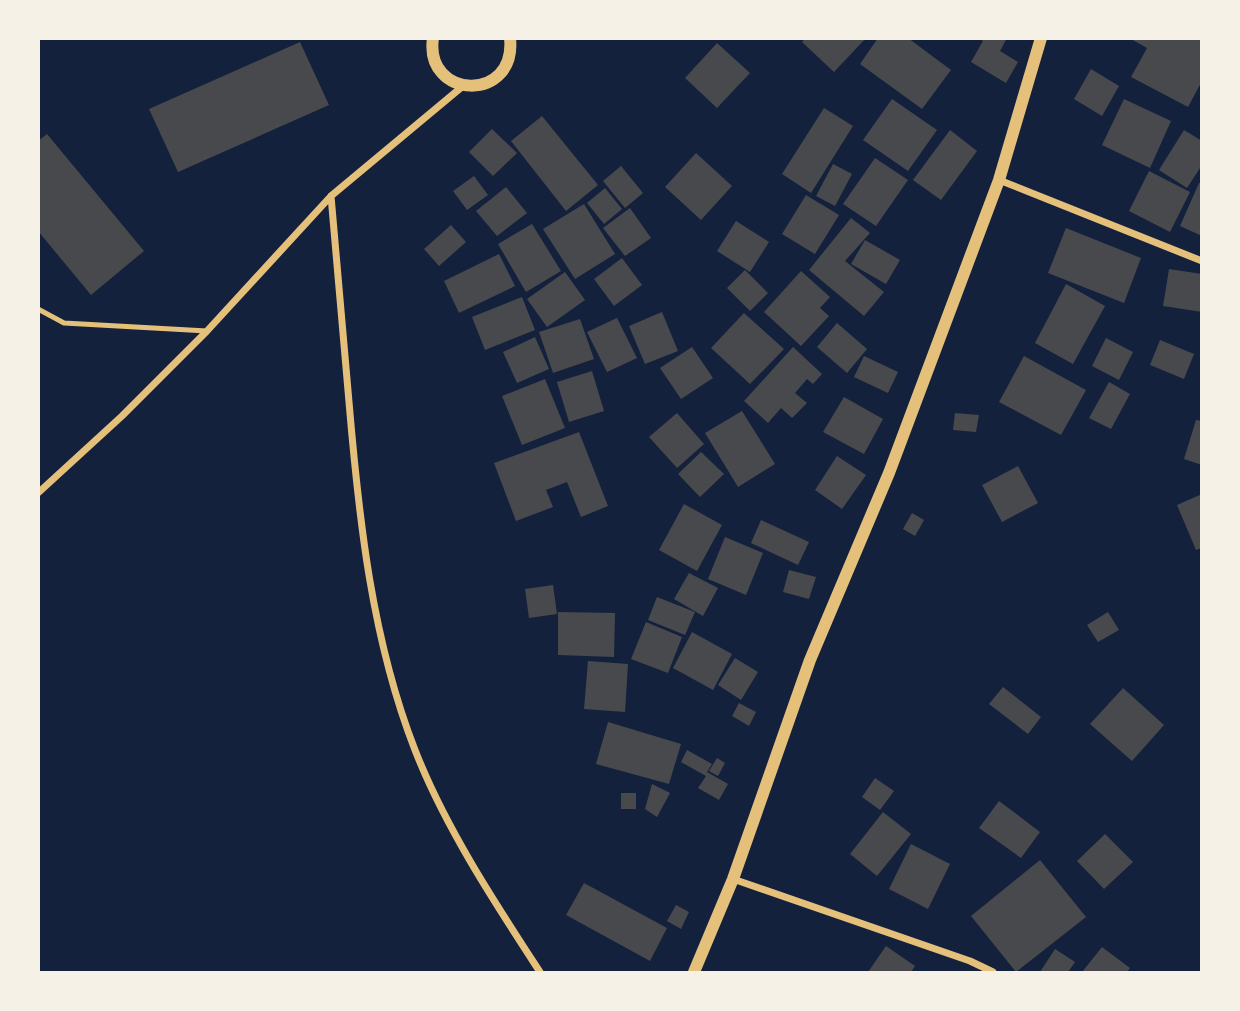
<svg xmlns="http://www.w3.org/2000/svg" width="1240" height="1011" font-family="'DM Sans',sans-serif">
	<rect width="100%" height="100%" fill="#14213d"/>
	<!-- building -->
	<path fill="#48494c" d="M806 38H866L834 72 802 42Z
		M878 38H908L951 70 922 109 860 64Z
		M978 38H1007L1000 51 1018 62 1006 83 971 62 983 41Z
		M1129 38H1196L1202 41V81L1188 107 1131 77 1147 48Z
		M300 42 329 105 178 172 149 109Z
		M717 43 750 73 717 108 685 78Z
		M1091 69 1119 86 1102 116 1074 99Z
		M892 99 937 130 908 171 863 140Z
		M1124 99 1171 121 1150 168 1102 145Z
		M824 108 853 126 811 193 782 174Z
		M542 116 598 185 566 211 511 141Z
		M492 129 517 153 493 176 469 152Z
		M950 130 977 151 941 200 913 180Z
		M1184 130 1202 141V165L1187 188 1159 170Z
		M47 134 144 251 91 295 38 231V141Z
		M696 153 732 186 701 220 665 187Z
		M875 158 908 180 876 226 843 204Z
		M833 164 852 174 835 206 816 196Z
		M621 166 643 193 625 208 603 181Z
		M1149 171 1190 192 1170 232 1129 211Z
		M474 176 488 195 467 210 453 191Z
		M1199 183 1202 184V236L1180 226Z
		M506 187 527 213 497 236 476 211Z
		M605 188 622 209 604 224 587 203Z
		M806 195 839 215 815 254 782 234Z
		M584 204 615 254 575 279 543 229Z
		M630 208 651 238 625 256 603 228Z
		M851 218 870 233 845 261 884 292 864 316 809 270Z
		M736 221 769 242 750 272 717 251Z
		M532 224 561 271 526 292 498 244Z
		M451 225 466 242 439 266 424 249Z
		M1066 228 1141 258 1124 303 1048 273Z
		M865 240 900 260 886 284 851 264Z
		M499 254 515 286 459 313 444 281Z
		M622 258 642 285 614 306 594 279Z
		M1169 269 1202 274V312L1163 306Z
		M745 270 768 293 750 311 727 288Z
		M801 271 830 297 820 308 829 316 801 346 764 312Z
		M565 272 585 300 547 327 527 299Z
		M1066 284 1105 306 1073 364 1035 343Z
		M522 297 535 330 485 350 472 317Z
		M662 312 678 351 645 364 629 326Z
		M744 313 784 349 750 384 711 348Z
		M617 318 637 358 607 372 587 332Z
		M580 319 594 359 553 373 539 332Z
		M837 323 867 349 847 373 817 347Z
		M535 337 549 369 517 383 503 352Z
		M1106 338 1133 352 1119 380 1092 366Z
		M1160 340 1194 354 1184 379 1150 365Z
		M692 347 713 378 681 399 660 368Z
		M793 347 822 374 813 384 807 379 795 393 807 403 792 418 781 408 768 423 744 401Z
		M864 356 898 372 888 393 854 377Z
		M1024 356 1086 390 1061 435 999 402Z
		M592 371 604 411 569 422 557 382Z
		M545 379 565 428 522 445 502 396Z
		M1109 382 1130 394 1111 429 1089 418Z
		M844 397 883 419 864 454 823 432Z
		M742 411 775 464 738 487 705 433Z
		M677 413 704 444 677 468 649 437Z
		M955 413 979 415 976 432 953 430Z
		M1196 420 1202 421V465L1184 459Z
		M579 432 608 506 581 517 567 482 546 490 553 507 516 521 494 463Z
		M701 452 724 474 700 497 678 474Z
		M837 456 866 475 842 509 815 490Z
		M1018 466 1038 503 1002 522 982 485Z
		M1202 494V548L1196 550 1177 505Z
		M684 504 722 525 697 571 659 550Z
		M912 513 924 520 915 536 903 529Z
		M761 520 809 542 798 565 751 543Z
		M725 537 763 553 746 595 708 579Z
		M789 570 816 577 809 599 783 592Z
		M689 573 718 588 703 616 674 599Z
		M553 585 557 614 529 618 525 589Z
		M657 597 695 612 685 635 648 620Z
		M558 612 615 613 614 657 558 655Z
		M1108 612 1119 630 1098 642 1087 625Z
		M646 622 682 637 668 673 631 659Z
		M692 632 732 654 713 690 673 668Z
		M735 658 758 672 741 700 718 685Z
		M588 661 628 664 625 712 584 709Z
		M1003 687 1041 717 1028 734 989 704Z
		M1123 688 1164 725 1132 761 1090 724Z
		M739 703 756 712 749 726 732 716Z
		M608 722 681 744 669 784 596 764Z
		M687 750 712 764 707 772 728 784 719 800 698 788 706 776 681 762Z
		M717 758 725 763 718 776 709 771Z
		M875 778 894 791 880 810 862 797Z
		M652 784 670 793 657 817 645 809Z
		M621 793H636V809H621Z
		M999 801 1040 832 1021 858 979 828Z
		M883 812 911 834 877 876 850 854Z
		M1105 834 1133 862 1104 889 1077 861Z
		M911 844 950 864 928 909 889 889Z
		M1040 860 1086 917 1016 972 971 916Z
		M584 883 667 928 650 961 566 915Z
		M676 905 689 912 681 929 667 921Z
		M886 946 915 966 911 972H868Z
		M1102 947 1130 968 1127 972H1082Z
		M1055 949 1075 962 1068 972H1040Z"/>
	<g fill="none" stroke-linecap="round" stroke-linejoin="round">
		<!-- service -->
		<path stroke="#e5c07b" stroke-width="5" d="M38 309 64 323 207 331"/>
		<!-- minor -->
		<path stroke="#e5c07b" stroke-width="7" d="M999 180 1202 261
			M331 196C337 265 343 333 349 402 359 520 372 640 415 750 445 827 495 903 540 972
			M38 493 122 416 207 331 331 196 463 86
			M733 879 970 961 993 972"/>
		<!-- tertiary -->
		<path stroke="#e5c07b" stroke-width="12" d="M433 38C424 100 517 103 510 38
			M694 972 733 879 810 660 889 473 999 180 1041 38"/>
	</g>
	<!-- border -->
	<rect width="1240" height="1011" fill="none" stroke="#f6f1e7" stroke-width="80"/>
</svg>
